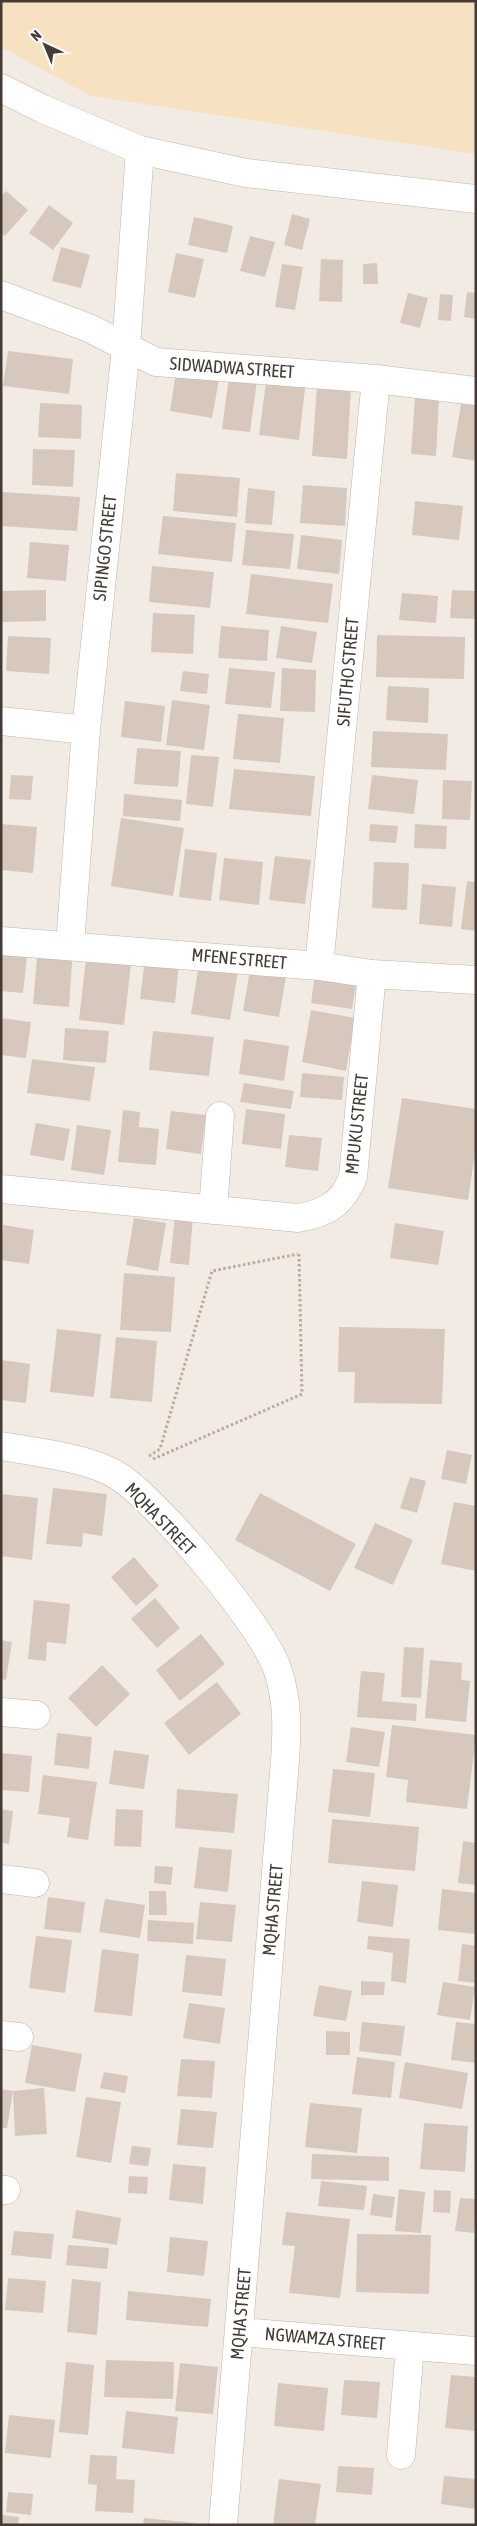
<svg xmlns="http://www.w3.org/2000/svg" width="477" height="2526" font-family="'Asap Condensed',sans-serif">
	<rect width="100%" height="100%" fill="#f2ebe4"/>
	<!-- sand -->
	<path fill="#f6e1c0" d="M1 1H476V154L91 96 1 47Z"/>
	<!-- building -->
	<path fill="#d6c8bd" d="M6 191 28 210 5 236 1 233V196Z
		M49 205 73 223 53 250 29 233Z
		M292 214 310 219 302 250 284 245Z
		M194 217 233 226 227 253 188 245Z
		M250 236 275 242 265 277 240 271Z
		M61 247 90 255 81 288 52 281Z
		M176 253 204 259 195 298 168 292Z
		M321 259 343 260 342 302 319 301Z
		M377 263 378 284H363V264Z
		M282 264 303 267 295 310 275 307Z
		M467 292 476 293V319L464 317Z
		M408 293 428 298 420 328 400 323Z
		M440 294 453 295 451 321 438 320Z
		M8 351 73 359 69 394 3 386Z
		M177 366 220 374 212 418 170 411Z
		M230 369 258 373 250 432 222 429Z
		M267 375 306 380 299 440 259 435Z
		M317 386 351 387 347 459 312 456Z
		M415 398 439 399 436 456 411 454Z
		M462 399 476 401V461L452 457Z
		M40 403 82 405 81 439 38 437Z
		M33 449 75 450 73 487 32 485Z
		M176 473 240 478 237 517 173 511Z
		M303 485 347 488 345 526 300 523Z
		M248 488 275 491 272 525 245 523Z
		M1 492 80 497 77 531 1 526Z
		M415 501 463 506 459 540 412 535Z
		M163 516 236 523 232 562 158 554Z
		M246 530 294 534 290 569 242 565Z
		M301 535 342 540 339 574 297 569Z
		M30 542 69 545 66 581 27 578Z
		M152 566 214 572 210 608 149 602Z
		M251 574 333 584 328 623 246 614Z
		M46 590V621L1 622V591Z
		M452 590 476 591V619L450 618Z
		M402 593 438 596 436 623 399 620Z
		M153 613 195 615 193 654 151 652Z
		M221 626 269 630 267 661 218 658Z
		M281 626 317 632 312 663 276 658Z
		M377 635 465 637 464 679 376 677Z
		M8 636 51 638 49 674 6 671Z
		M229 668 275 672 271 708 225 704Z
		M282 668 316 670 315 712 280 711Z
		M183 671 209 674 207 694 180 691Z
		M388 686 429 688 428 723 386 720Z
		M172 700 210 705 204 750 166 745Z
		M125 701 165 706 161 742 121 737Z
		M238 714 284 718 280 763 233 759Z
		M373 731 448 734 446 770 371 767Z
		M137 748 181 751 178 787 134 784Z
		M191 755 219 757 213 807 186 804Z
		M234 769 315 776 311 816 229 809Z
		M11 775 33 776 31 800 9 799Z
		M372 775 418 780 414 814 368 809Z
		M443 780 472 781 470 820 442 819Z
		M124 794 182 800 180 821 123 816Z
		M121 818 184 828 173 896 111 886Z
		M1 824 37 827 33 873 1 870Z
		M370 824 398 826 396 843 369 841Z
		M415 824 447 826 446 849 414 848Z
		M185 849 217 853 211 901 179 897Z
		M275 856 311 860 305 904 269 900Z
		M224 858 263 862 259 905 219 900Z
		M374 862 409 863 407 910 372 908Z
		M467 881 476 882V931L461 929Z
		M422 884 456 887 452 927 419 924Z
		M38 946 73 949 69 1007 33 1004Z
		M1 953 27 956 23 993 1 991Z
		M86 959 131 964 124 1025 79 1020Z
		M145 959 179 963 175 1003 140 999Z
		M199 964 238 971 230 1020 191 1014Z
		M250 970 286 977 279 1017 243 1011Z
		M315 973 357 979 352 1009 311 1003Z
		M311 1010 355 1018 346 1071 302 1062Z
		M1 1018 31 1022 26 1058 1 1055Z
		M65 1028 109 1031 106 1063 63 1060Z
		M153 1031 214 1037 209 1076 149 1070Z
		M244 1039 289 1046 284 1081 239 1074Z
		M32 1059 95 1067 90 1101 27 1093Z
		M302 1073 344 1077 342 1100 300 1097Z
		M244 1083 294 1091 291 1109 240 1102Z
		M402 1098 476 1109V1146L468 1200 388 1188Z
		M246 1109 285 1114 281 1149 242 1144Z
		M123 1110 140 1112 139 1127 159 1129 156 1165 118 1162Z
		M171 1111 206 1115 201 1154 166 1149Z
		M36 1123 70 1129 64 1161 30 1155Z
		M77 1125 111 1130 104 1175 71 1170Z
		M289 1135 322 1138 318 1171 285 1167Z
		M175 1215 193 1217 189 1265 170 1263Z
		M134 1218 166 1223 158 1271 126 1265Z
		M395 1223 444 1231 438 1265 390 1258Z
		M3 1225 34 1230 29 1264 1 1260Z
		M124 1273 175 1277 171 1332 120 1330Z
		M339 1327 445 1329 442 1404 354 1403 355 1372H338Z
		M57 1329 101 1334 94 1397 50 1392Z
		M116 1337 157 1341 152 1402 110 1398Z
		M1 1360 30 1364 26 1403 1 1400Z
		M447 1450 472 1455 466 1484 441 1479Z
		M410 1477 426 1481 417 1513 400 1508Z
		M53 1488 107 1494 102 1536 83 1533 82 1547 46 1544Z
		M260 1493 356 1544 330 1591 235 1540Z
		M1 1494 38 1498 32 1560 1 1556Z
		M454 1502 476 1506V1571L441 1564Z
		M375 1523 413 1540 393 1585 354 1568Z
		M134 1557 159 1586 136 1606 111 1577Z
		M155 1598 180 1628 157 1648 131 1619Z
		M34 1600 70 1604 66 1644 47 1642 46 1661 28 1659Z
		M201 1634 225 1664 180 1701 156 1670Z
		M1 1640 12 1642 6 1680 1 1679Z
		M404 1647 424 1648 421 1698 401 1697Z
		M430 1660 462 1663 461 1680 470 1681 466 1722 425 1718Z
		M102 1665 130 1694 96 1727 68 1698Z
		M361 1671 385 1673 382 1701 417 1704 416 1721 357 1717Z
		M217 1682 241 1714 189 1755 164 1723Z
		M392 1725 476 1735 467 1809 406 1802 408 1780 386 1777Z
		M351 1727 385 1732 379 1767 346 1762Z
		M57 1733 92 1737 89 1769 54 1765Z
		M114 1750 149 1755 144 1789 109 1784Z
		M1 1753 32 1756 29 1792 1 1790Z
		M333 1769 375 1773 370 1817 328 1812Z
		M43 1775 97 1782 88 1840 67 1837 70 1818 38 1814Z
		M177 1789 238 1794 234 1833 175 1828Z
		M1 1809 13 1811 9 1844 1 1843Z
		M116 1809 143 1810 141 1847 114 1846Z
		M332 1819 419 1827 415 1871 328 1863Z
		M463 1841 476 1843V1885L458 1883Z
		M199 1847 232 1850 228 1892 194 1888Z
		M155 1866 173 1867 171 1885 154 1883Z
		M362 1881 398 1885 393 1927 357 1922Z
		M442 1889 476 1893V1934L438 1930Z
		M149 1891H166L167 1915H149Z
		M48 1897 85 1902 81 1933 44 1929Z
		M105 1899 145 1905 140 1938 99 1932Z
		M200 1902 236 1905 232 1942 196 1939Z
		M148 1920 194 1923 193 1944 147 1941Z
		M36 1936 72 1940 65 1993 29 1988Z
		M368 1936 410 1939 406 1983 391 1981 393 1953 367 1949Z
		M462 1944 476 1946V1983L458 1981Z
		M102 1949 139 1954 132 2016 94 2012Z
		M186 1955 226 1959 222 1996 182 1992Z
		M361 1981 385 1982 384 1995H361Z
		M443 1982 475 1987 470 2020 437 2015Z
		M319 1985 352 1991 346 2021 313 2016Z
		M189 2003 225 2008 220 2044 183 2038Z
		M362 2022 405 2026 401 2056 359 2051Z
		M456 2022 476 2024V2063L451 2060Z
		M326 2031 350 2032V2055H326Z
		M32 2045 82 2054 75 2092 25 2083Z
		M357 2057 395 2062 391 2098 352 2094Z
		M181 2059 215 2061 212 2098 177 2096Z
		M405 2062 468 2073 462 2109 399 2098Z
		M104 2072 128 2076 125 2093 100 2088Z
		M44 2088 47 2134 15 2136 13 2091Z
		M1 2089 13 2091 7 2128H1Z
		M86 2097 121 2102 111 2163 76 2157Z
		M310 2103 362 2108 357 2153 305 2147Z
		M181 2109 217 2112 213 2148 177 2145Z
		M424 2123 468 2126 465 2172 420 2169Z
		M132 2146 151 2148 148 2166 129 2164Z
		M312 2154 389 2157V2181L311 2179Z
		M173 2164 206 2167 203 2204 169 2200Z
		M129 2176 148 2177 147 2194 128 2193Z
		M321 2181 367 2186 364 2210 318 2206Z
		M399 2189 425 2192 421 2233 395 2231Z
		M434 2190 451 2191 450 2213 433 2212Z
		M373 2194 395 2197 392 2218 370 2215Z
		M460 2198 476 2199 474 2233 455 2231Z
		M76 2210 121 2218 117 2245 72 2238Z
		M286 2212 350 2219 340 2298 289 2293 295 2246 282 2245Z
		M14 2231 54 2234 51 2259 11 2255Z
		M357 2234 431 2235 429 2294 356 2292Z
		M170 2237 208 2241 204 2276 167 2272Z
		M68 2245 109 2248 107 2269 66 2265Z
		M8 2278 46 2281 43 2313 5 2310Z
		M72 2279 101 2282 97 2335 67 2332Z
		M128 2291 211 2299 208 2327 126 2320Z
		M106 2360 174 2362 173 2399 104 2397Z
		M66 2362 94 2365 88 2435 59 2432Z
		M180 2363 218 2367 213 2414 175 2411Z
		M451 2375 476 2377V2431L445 2428Z
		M344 2380 380 2382 377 2418 341 2415Z
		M278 2383 328 2388 324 2431 274 2426Z
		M126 2411 178 2417 174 2454 122 2448Z
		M9 2415 55 2420 51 2458 5 2453Z
		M90 2455 117 2456 116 2479 135 2480 133 2513 95 2511 97 2485 88 2484Z
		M338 2466 374 2468 372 2495 336 2492Z
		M444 2476 476 2479V2509L441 2504Z
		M279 2479 321 2484 315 2525H273Z
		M8 2492 33 2494 31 2515 6 2512Z
		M1 2515 19 2517 18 2525H1Z
		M144 2518 195 2523V2525H143Z"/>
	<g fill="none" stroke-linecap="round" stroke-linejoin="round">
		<!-- street casing -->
		<g stroke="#c0b4aa" stroke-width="29">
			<path id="street" d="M1 88 43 109 140 150 246 173 476 199
				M1 295 89 328 156 362 376 379 476 391
				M1 721 86 730
				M1 941 319 966 372 974 476 980
				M70 945 86 730 126 348 140 150
				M319 966 376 379
				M1 1189 298 1218C326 1213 342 1205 353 1177L372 974
				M213 1210 220 1116
				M1 1446C35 1452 90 1458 118 1476 158 1501 265 1628 278 1671 288 1702 287 1730 285 1761L223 2525
				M1 1712 36 1715
				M1 1879 35 1883
				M1 2035 19 2037
				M1 2190H6
				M240 2332 476 2351
				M401 2455 410 2346"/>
		</g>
		<!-- path -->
		<path stroke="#bfaa99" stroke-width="3" stroke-dasharray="2.5 2.5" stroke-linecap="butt" d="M149 1456 160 1449 212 1271 298 1254
			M153 1459 302 1394 299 1254"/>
		<!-- street -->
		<use href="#street" stroke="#fff" stroke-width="28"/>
	</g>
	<g text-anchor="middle" stroke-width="4.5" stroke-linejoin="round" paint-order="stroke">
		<!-- street labels -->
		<g font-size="18" fill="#443b34" stroke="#fff">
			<text transform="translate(232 368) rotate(4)" y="6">SIDWADWA STREET</text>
			<text transform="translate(105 548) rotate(-84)" y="6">SIPINGO STREET</text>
			<text transform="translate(348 672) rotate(-85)" y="6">SIFUTHO STREET</text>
			<text transform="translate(239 959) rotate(5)" y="6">MFENE STREET</text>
			<text transform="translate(357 1124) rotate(-84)" y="6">MPUKU STREET</text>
			<text transform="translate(160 1519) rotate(46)" y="6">MQHA STREET</text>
			<text transform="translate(273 1910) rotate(-85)" y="6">MQHA STREET</text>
			<text transform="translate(241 2314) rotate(-85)" y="6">MQHA STREET</text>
			<text transform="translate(325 2339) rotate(5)" y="6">NGWAMZA STREET</text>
		</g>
	</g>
	<!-- border -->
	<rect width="477" height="2526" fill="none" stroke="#443b34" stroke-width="5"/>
	<!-- north arrow -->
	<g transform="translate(45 45) rotate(316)" stroke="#ffffff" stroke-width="4" paint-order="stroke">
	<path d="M0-4L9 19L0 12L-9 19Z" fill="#443b34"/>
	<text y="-8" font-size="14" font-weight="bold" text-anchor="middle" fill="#443b34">N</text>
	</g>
</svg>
